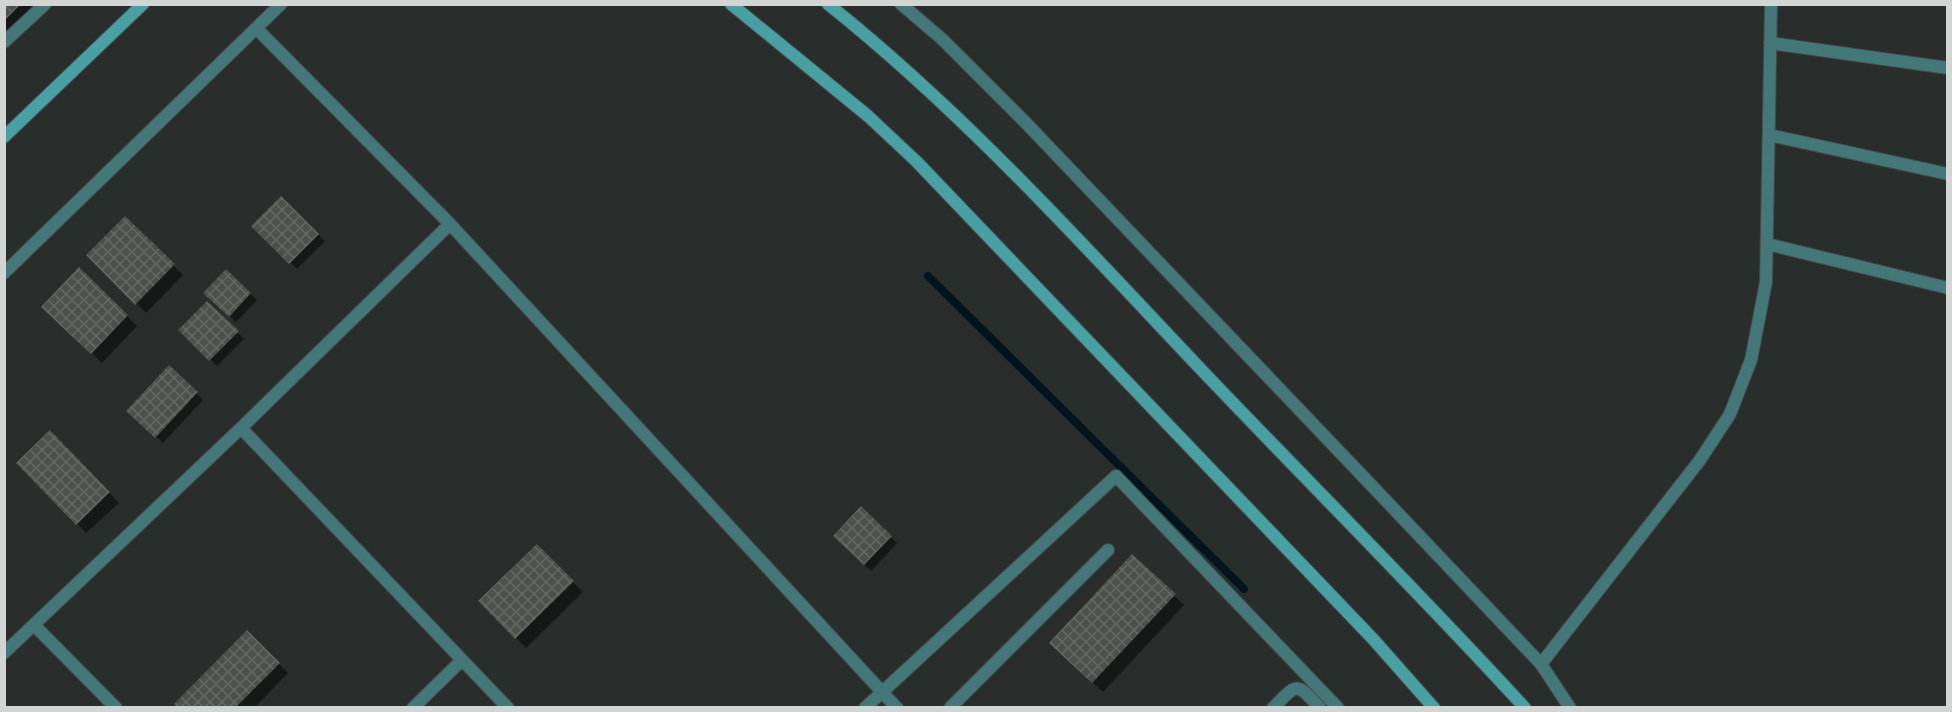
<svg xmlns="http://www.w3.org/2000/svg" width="1952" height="712" font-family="Arial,sans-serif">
	<defs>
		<pattern id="building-cross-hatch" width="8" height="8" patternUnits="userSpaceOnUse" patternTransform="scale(1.5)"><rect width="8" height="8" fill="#4d504b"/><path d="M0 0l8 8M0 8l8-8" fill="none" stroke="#666864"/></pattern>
	</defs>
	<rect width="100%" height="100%" fill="#292e2c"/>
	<!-- shadow -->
	<path fill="#0007" d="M4 4H41L4 40Z
		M281 198 325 241 297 269 253 226Z
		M125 218 183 275 146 313 88 255Z
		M79 269 137 326 102 363 53 316Z
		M226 271 257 300 236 322 206 293Z
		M207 303 244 339 217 366 180 330Z
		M170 368 203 400 163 443 128 411Z
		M50 432 119 503 86 533 18 463Z
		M861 508 897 543 871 571 835 536Z
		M537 546 583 592 526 648 480 601Z
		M1132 556 1184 605 1103 692 1061 653Z
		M247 633 288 673 254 708H180Z"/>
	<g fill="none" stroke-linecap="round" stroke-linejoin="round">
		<!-- stream -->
		<path stroke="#00141e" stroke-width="8" d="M928 276 1244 589"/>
	</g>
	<!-- building -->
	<path fill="url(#building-cross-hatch)" d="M4 4H21L4 21Z
		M281 196 319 234 289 264 251 226Z
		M125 216 175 264 135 305 86 255Z
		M79 267 128 315 91 354 41 307Z
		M226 269 251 293 229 317 203 293Z
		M207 301 239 331 209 361 178 330Z
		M169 365 198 392 155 438 126 411Z
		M50 430 110 492 76 525 16 463Z
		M861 506 892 536 864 565 833 536Z
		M537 544 574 581 515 639 478 601Z
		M1132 554 1176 594 1092 683 1049 643Z
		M247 630 280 663 235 708H178L174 704Z"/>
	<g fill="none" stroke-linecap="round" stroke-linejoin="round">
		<!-- street casing -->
		<g stroke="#444947" stroke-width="14">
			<path id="street" d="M901 4 942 39 1026 123 1374 488 1541 664 1570 708
				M257 29 450 224 897 708
				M4 42 45 4
				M1770 43 1948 68
				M1769 135 1948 174
				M1767 244 1948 288
				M4 273 281 4
				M241 428 508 708
				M34 625 116 708
				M4 653 241 428 450 224
				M1541 664 1700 460 1730 414 1751 360 1766 282 1771 4
				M413 708 462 660
				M865 708 1116 476 1338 708
				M950 708 1108 550
				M1273 708C1298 683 1295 681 1320 708"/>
		</g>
		<!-- secondary casing -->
		<g stroke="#444947" stroke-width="14">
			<path id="secondary" d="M731 4 868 116 917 162 1373 639 1434 708
				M828 4C962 111 1077 238 1194 362 1304 478 1417 590 1525 708
				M4 137 143 4"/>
		</g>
		<!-- street -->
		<use href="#street" stroke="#437778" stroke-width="12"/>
		<!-- secondary -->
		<use href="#secondary" stroke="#48a0a2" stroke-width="12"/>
	</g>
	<!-- border -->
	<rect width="1952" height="712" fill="none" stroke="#d1d5d3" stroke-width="12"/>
</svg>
